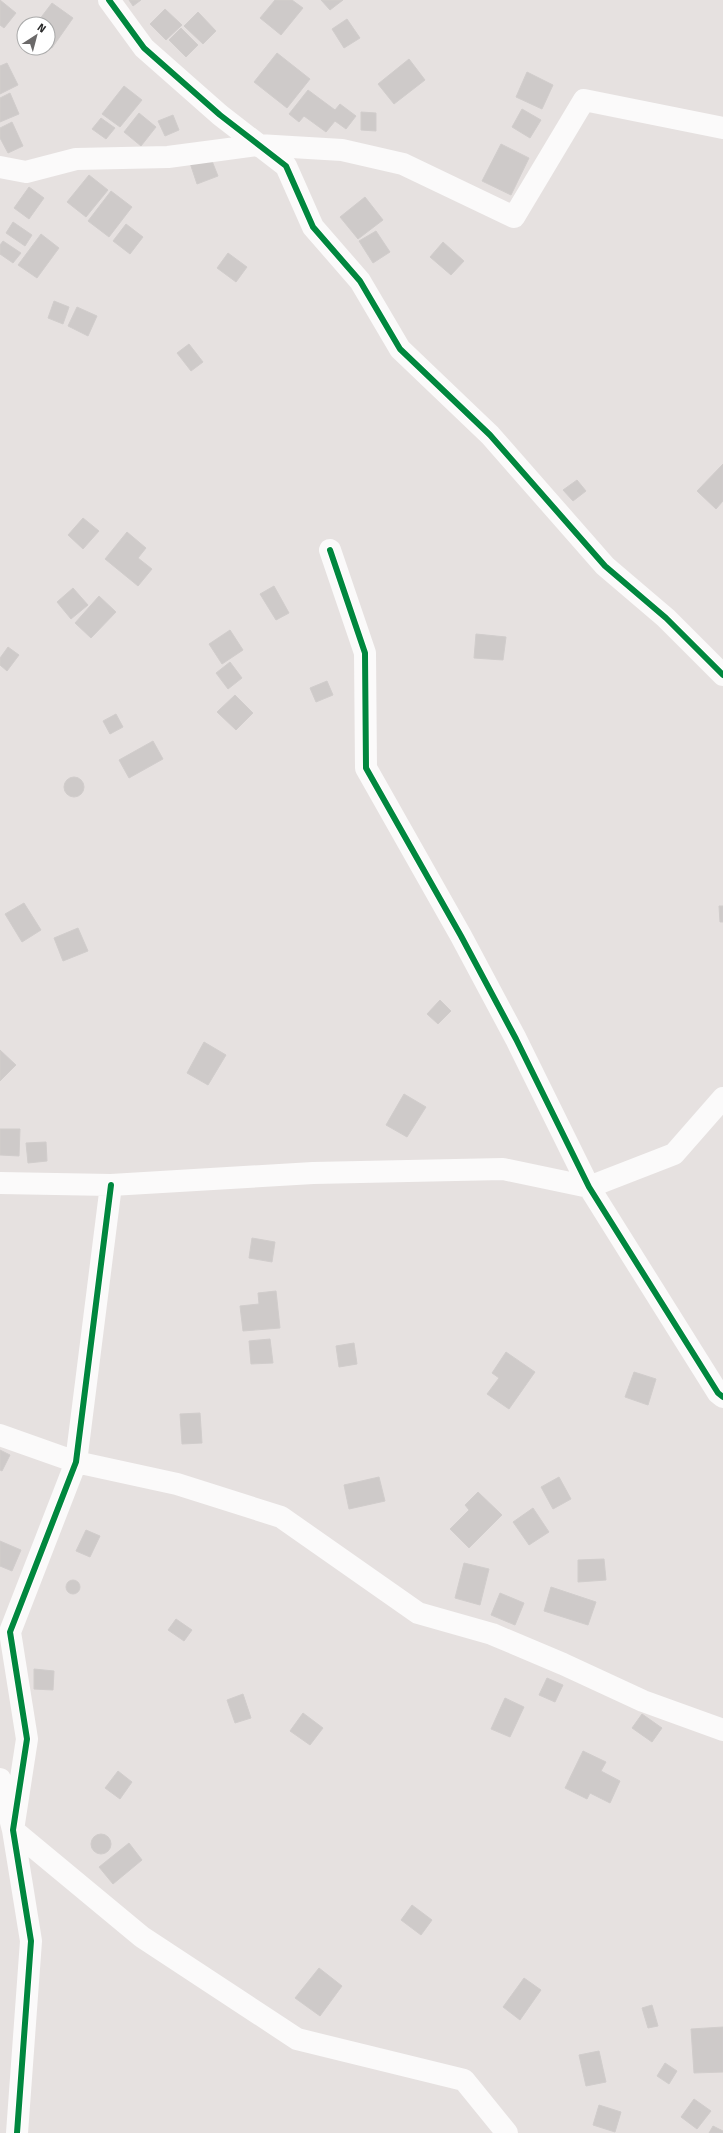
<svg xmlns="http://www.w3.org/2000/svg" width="723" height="2133" font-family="'Fira Sans',sans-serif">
	<rect width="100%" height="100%" fill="#e6e1e0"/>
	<!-- building -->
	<path fill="#cecac9" stroke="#d1cdcc" d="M0 0 16 13 4 28 0 25Z
		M129 0H141L133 6Z
		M275 0H292L303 8 281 35 260 18Z
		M321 0H343L330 10Z
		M52 3 73 18 52 48 48 46V24H36Z
		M165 9 182 25 166 40 150 24Z
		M198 12 216 31 203 44 184 26Z
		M347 19 360 38 344 48 332 29Z
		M181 28 198 45 186 57 169 40Z
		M277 53 310 79 287 108 254 82Z
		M409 59 425 80 394 104 378 84Z
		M7 63 18 85 0 94V66Z
		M527 72 553 85 542 109 516 97Z
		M124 86 142 100 120 127 102 114Z
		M308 90 335 110 340 104 356 116 346 129 335 121 326 132 304 116 299 122 289 114Z
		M10 93 19 114 0 122V98Z
		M522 109 541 120 530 138 512 127Z
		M361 112 376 113V131L361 130Z
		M139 113 156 127 141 146 124 132Z
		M173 115 179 130 165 136 158 121Z
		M101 118 115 128 106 139 92 129Z
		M12 122 23 146 8 153 0 138V128Z
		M501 144 529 158 511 195 482 181Z
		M210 156 218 176 197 184 190 163Z
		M89 175 108 190 86 217 67 202Z
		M29 187 44 198 29 219 14 208Z
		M111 191 132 207 109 237 88 221Z
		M365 197 383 220 358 239 340 217Z
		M13 222 32 235 25 246 6 233Z
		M126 224 143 237 130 254 113 241Z
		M376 231 390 252 373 263 359 241Z
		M41 234 59 248 37 278 18 265Z
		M3 241 21 253 13 263 0 254V245Z
		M443 242 464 261 451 275 430 257Z
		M228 253 247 267 236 282 217 268Z
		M54 301 69 307 63 324 48 318Z
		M77 307 97 316 88 336 68 326Z
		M189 344 203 362 191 371 177 353Z
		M723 464V501L716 509 697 491Z
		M577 480 586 491 573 501 563 490Z
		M83 518 99 531 83 549 68 535Z
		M127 532 146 548 138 558 152 569 138 586 105 559Z
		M274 586 289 613 276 620 260 594Z
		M73 588 88 605 71 619 57 602Z
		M99 596 116 612 91 638 75 623Z
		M230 630 243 650 222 664 209 644Z
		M476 634 506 637 503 660 474 658Z
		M8 647 19 655 7 671 0 665V658Z
		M230 662 242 678 228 689 216 673Z
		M327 681 333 695 316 702 310 688Z
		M235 695 253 713 236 730 217 712Z
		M116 714 123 727 110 734 103 721Z
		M153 741 163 759 129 778 119 760Z
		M64 787a10 10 0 1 1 20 0a10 10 0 1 1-20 0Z
		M24 903 41 930 22 942 5 914Z
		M719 906H723V922H720Z
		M78 928 88 951 63 961 54 938Z
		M440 1000 451 1011 438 1024 427 1014Z
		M204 1042 226 1055 208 1085 187 1073Z
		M0 1050 16 1065 0 1081Z
		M404 1094 426 1107 407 1137 386 1125Z
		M0 1129H20L19 1156 0 1155Z
		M46 1142 47 1161 28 1163 26 1143Z
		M252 1238 275 1242 272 1262 249 1258Z
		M276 1291 280 1328 243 1331 240 1306 259 1304 258 1293Z
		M270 1339 273 1363 251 1364 249 1341Z
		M354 1343 357 1364 339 1367 336 1346Z
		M506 1352 535 1372 509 1409 487 1394 499 1378 492 1373Z
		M634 1372 656 1379 648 1405 625 1397Z
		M200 1413 202 1443 182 1444 180 1414Z
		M0 1450 10 1455 2 1471 0 1470Z
		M379 1477 385 1501 349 1509 344 1485Z
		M559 1477 571 1499 553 1509 541 1487Z
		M478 1492 502 1515 469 1548 450 1529 469 1510 465 1505Z
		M533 1508 549 1532 529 1545 513 1522Z
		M86 1530 100 1536 90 1557 76 1551Z
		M0 1541 21 1550 12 1571 0 1566Z
		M604 1559 606 1580 578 1582V1560Z
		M464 1563 489 1569 480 1605 455 1598Z
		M66 1587a7 7 0 1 1 14 0a7 7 0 1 1-14 0Z
		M551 1587 596 1602 588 1625 544 1611Z
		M500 1593 524 1603 515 1625 491 1615Z
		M176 1619 192 1630 184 1641 168 1630Z
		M34 1669 54 1671 53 1690 34 1689Z
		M547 1678 563 1685 555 1702 539 1695Z
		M243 1694 251 1718 235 1723 227 1700Z
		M505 1698 524 1707 510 1737 491 1729Z
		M303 1713 323 1728 310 1745 290 1731Z
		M642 1714 662 1728 652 1742 632 1728Z
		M583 1751 606 1762 601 1771 620 1781 610 1803 590 1793 587 1799 565 1788Z
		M118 1771 132 1782 120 1799 105 1788Z
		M91 1844a10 10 0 1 1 20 0a10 10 0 1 1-20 0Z
		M129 1843 142 1860 113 1884 99 1867Z
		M412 1905 432 1920 421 1935 401 1920Z
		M319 1968 342 1986 320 2016 295 1998Z
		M524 1978 541 1990 520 2020 503 2007Z
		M652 2005 658 2026 648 2028 642 2008Z
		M723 2027V2072L694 2073 691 2029Z
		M599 2051 606 2082 586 2086 579 2055Z
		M665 2063 677 2071 669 2084 657 2076Z
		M694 2099 711 2111 697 2129 681 2117Z
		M599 2105 621 2112 615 2132 593 2125Z
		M713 2126 723 2131V2133H709Z"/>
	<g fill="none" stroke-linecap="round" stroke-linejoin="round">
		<!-- street -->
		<path stroke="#fbfafa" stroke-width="22" d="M109 0 144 48 220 115 286 166 313 227 360 281 400 349 490 435 605 566 666 618 723 675
			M0 167 26 172 76 159 168 157 258 145 342 150 403 164 514 217 584 100 723 128
			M330 550 365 653 366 768 461 936 516 1039 589 1187 718 1393 723 1397
			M0 1183 111 1185 313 1173 503 1169 589 1187 674 1154 723 1098
			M0 1435 76 1462 177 1484 281 1517 418 1613 492 1634 563 1664 643 1701 723 1730
			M0 1779 13 1830 142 1937 297 2039 464 2080 507 2133
			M17 2133 31 1941 13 1830 27 1739 10 1632 76 1462 111 1185"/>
		<!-- cycleway casing -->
		<g stroke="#fff" stroke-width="8">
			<path id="cycleway" d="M109 0 144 48 220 115 286 166 313 227 360 281 400 349 490 435 605 566 666 618 723 675
				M330 550 365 653 366 768 461 936 516 1039 589 1187 718 1393 723 1397
				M17 2133 31 1941 13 1830 27 1739 10 1632 76 1462 111 1185"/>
		</g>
		<!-- cycleway -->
		<use href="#cycleway" stroke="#00873e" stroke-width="6"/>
	</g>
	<!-- north arrow -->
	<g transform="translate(36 36) rotate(36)"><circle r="19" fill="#ffffff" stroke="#a9a9a9"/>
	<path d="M0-3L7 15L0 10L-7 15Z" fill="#6b6969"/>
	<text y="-6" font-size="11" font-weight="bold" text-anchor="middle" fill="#292929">N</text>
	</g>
</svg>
